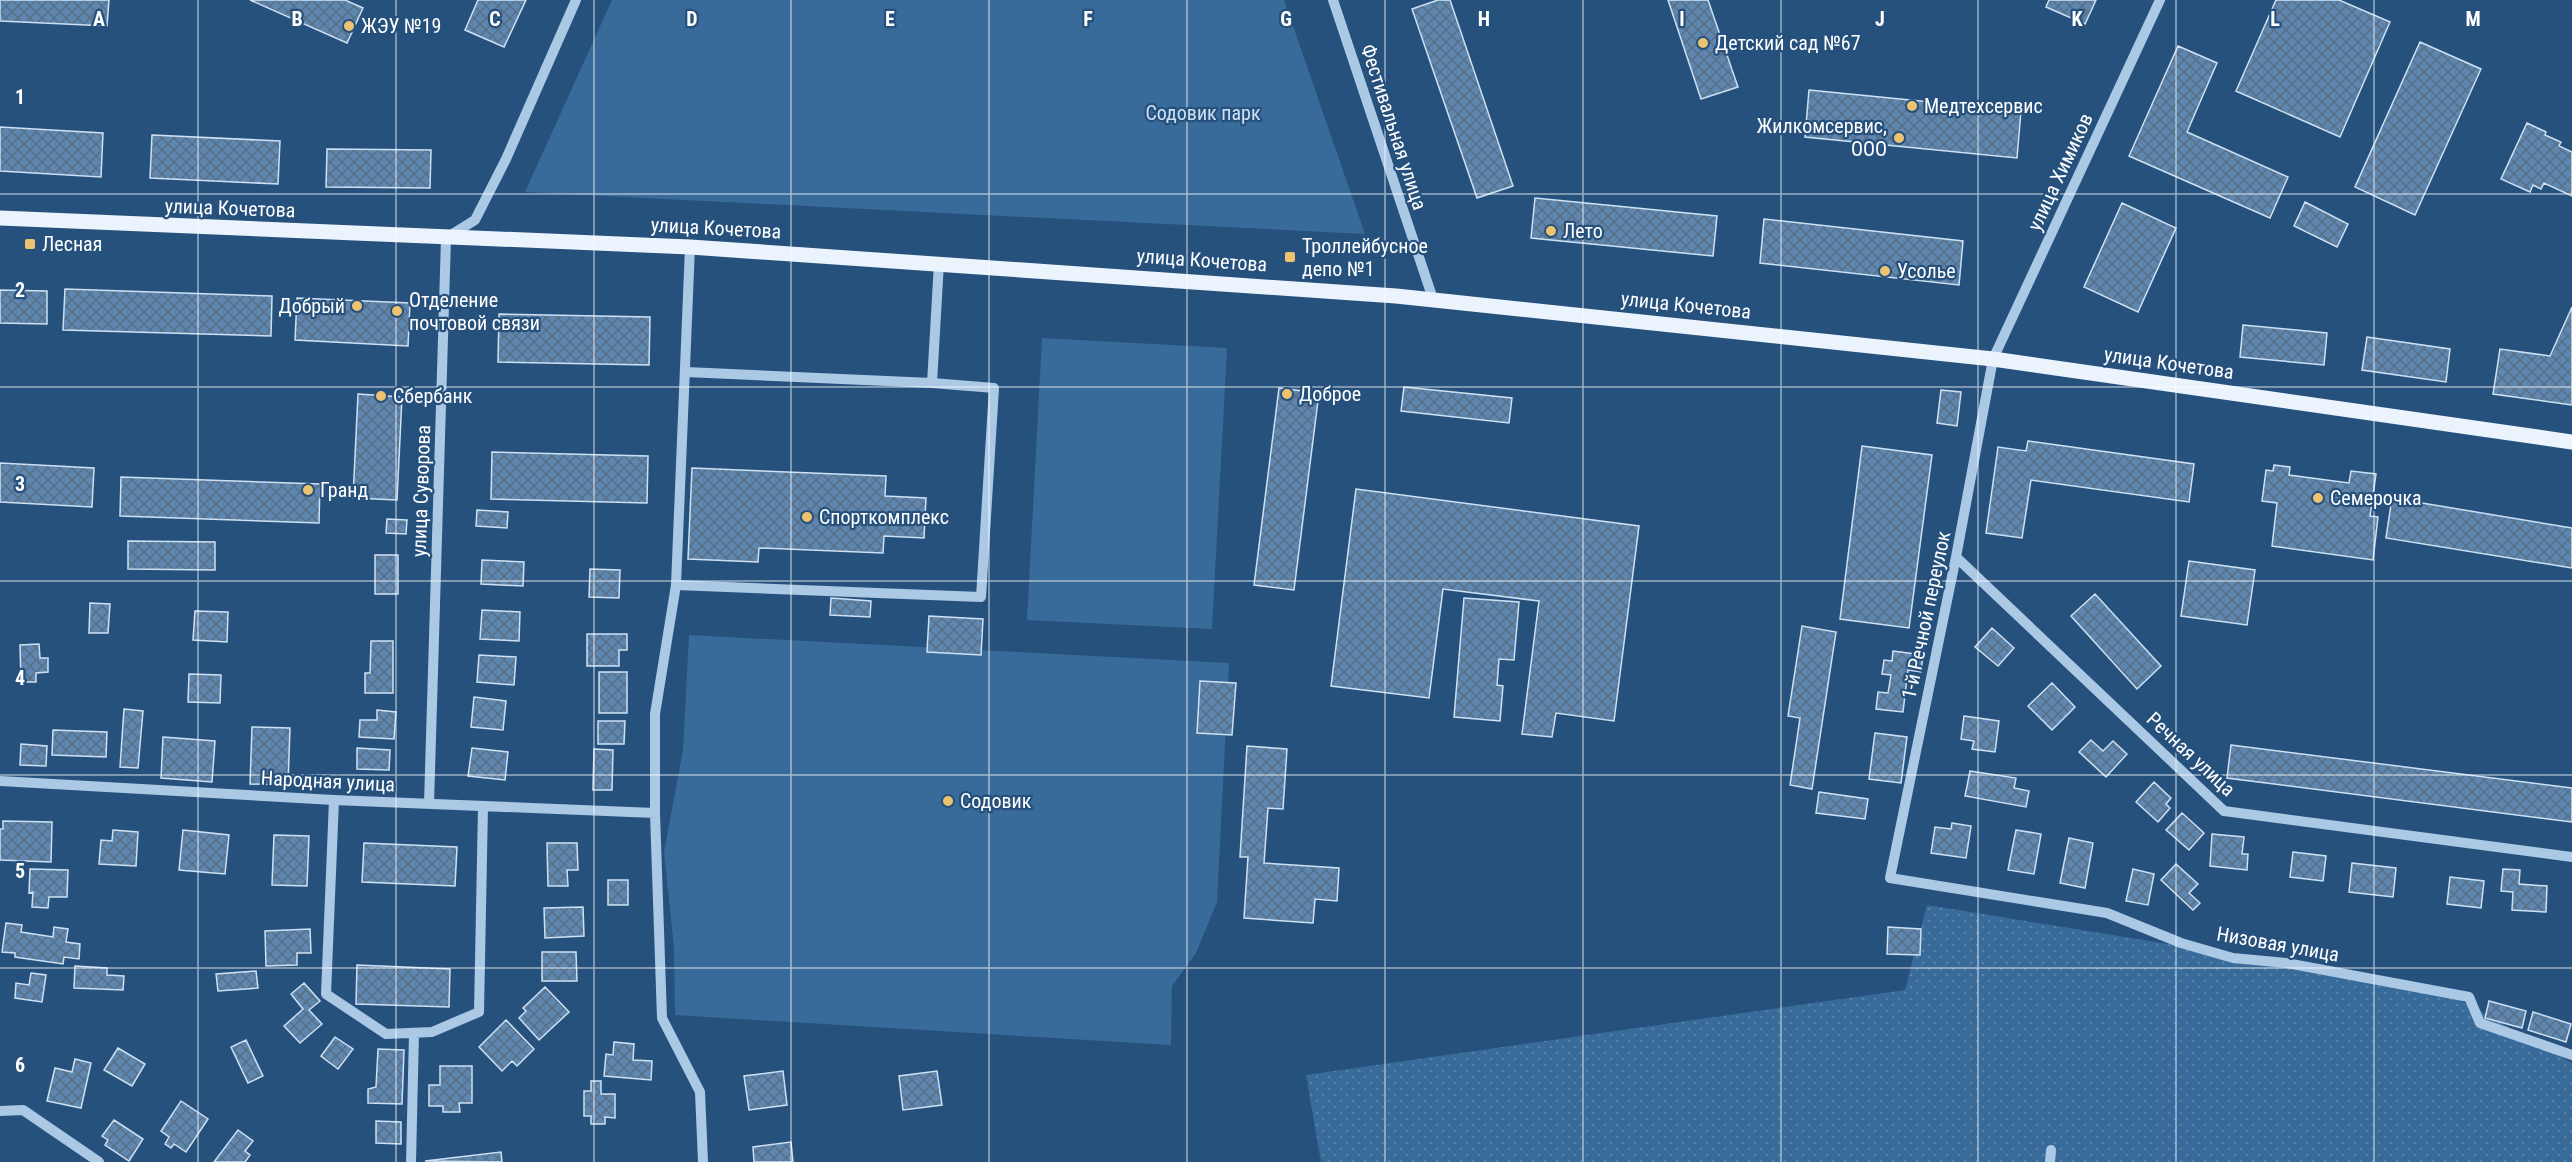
<svg xmlns="http://www.w3.org/2000/svg" width="2572" height="1162" font-family="'Roboto Condensed',sans-serif">
	<defs>
		<pattern id="garden-dots" width="8" height="8" patternUnits="userSpaceOnUse" patternTransform="scale(1.5)"><rect width="8" height="8" fill="#396b9a"/><path d="M2 2h.1M6 6h.1" fill="none" stroke="#5781a9" stroke-width="1.8" stroke-linecap="round"/></pattern>
		<pattern id="building-cross-hatch" width="8" height="8" patternUnits="userSpaceOnUse" patternTransform="scale(1.5)"><rect width="8" height="8" fill="#5e86ae"/><path d="M0 0l8 8M0 8l8-8" fill="none" stroke="#576f87"/></pattern>
	</defs>
	<rect width="100%" height="100%" fill="#26517d"/>
	<!-- green -->
	<path fill="#396b9a" d="M612 0H1284L1365 234 525 192Z
		M1042 338 1227 348 1212 629 1027 620Z
		M689 635 1229 663 1217 902 1196 953 1172 986 1171 1045 675 1015 674 947 664 852 683 750Z"/>
	<!-- garden -->
	<path fill="url(#garden-dots)" d="M1927 905 2439 988 2572 1063V1162H1321L1306 1075 1905 990Z"/>
	<!-- building -->
	<path fill="url(#building-cross-hatch)" stroke="#cee1f4" stroke-width="1.5" d="M0 0H109L107 26 0 21Z
		M250 0H345L363 8 347 43Z
		M478 0H526L504 47 465 30Z
		M1438 0H1450L1513 186 1477 198 1412 9Z
		M1668 0H1708L1738 87 1701 99Z
		M2049 0H2096L2085 24 2046 7Z
		M2276 0H2339L2390 22 2340 137 2236 91Z
		M2420 42 2481 69 2415 215 2355 187Z
		M2178 46 2217 63 2187 132 2288 177 2270 218 2129 156Z
		M1809 90 2021 111 2017 158 1805 137Z
		M2527 123 2546 132 2545 135 2561 142 2559 146 2572 152V196L2544 183 2541 189 2533 185 2530 192 2501 179Z
		M0 127 103 133 101 177 0 171Z
		M152 135 280 141 278 184 150 178Z
		M327 149 431 150 430 188 326 187Z
		M1535 198 1717 216 1713 256 1531 238Z
		M2305 202 2348 224 2337 247 2294 226Z
		M2122 203 2176 228 2138 312 2084 287Z
		M1764 219 1963 241 1959 285 1760 263Z
		M65 289 272 296 271 336 63 330Z
		M0 290 47 291V324L0 323Z
		M297 298 410 303 408 346 295 340Z
		M2572 307V405L2493 394 2500 349 2550 356Z
		M499 314 650 317 649 365 498 362Z
		M2243 325 2327 333 2324 365 2240 357Z
		M2367 337 2450 349 2446 382 2362 370Z
		M1404 387 1512 398 1509 423 1401 411Z
		M1279 388 1319 393 1294 590 1254 585Z
		M1941 390 1961 392 1957 426 1937 423Z
		M358 394 402 397 397 500 353 498Z
		M2028 441 2194 464 2189 502 2031 480 2022 538 1986 533 1998 447 2026 451Z
		M1862 446 1932 455 1909 628 1840 619Z
		M492 452 648 456 647 503 491 499Z
		M0 463 94 468 92 507 0 502Z
		M2274 465 2290 467 2289 475 2349 483 2351 471 2376 474 2370 516 2378 517 2373 560 2272 546 2277 503 2262 501 2266 470 2273 471Z
		M692 468 886 476 885 496 926 498 924 538 884 536 883 553 759 548 758 562 688 559Z
		M121 477 320 484 319 523 120 516Z
		M1356 489 1639 526 1614 721 1556 713 1552 737 1522 734 1539 601 1443 589 1429 698 1331 686Z
		M2392 498 2572 528V568L2386 538Z
		M477 510 508 512 507 528 476 526Z
		M387 519 407 520 406 534 386 533Z
		M128 541 215 542V570L128 569Z
		M375 555H398V594H375Z
		M482 560 524 562 523 586 481 584Z
		M2189 561 2255 570 2247 625 2181 616Z
		M590 569 620 570 619 598 589 597Z
		M2095 594 2161 666 2137 689 2071 616Z
		M831 598 871 601 870 617 830 615Z
		M1464 598 1519 602 1514 660 1499 659 1497 685 1503 686 1500 721 1454 717Z
		M90 603 110 604 108 633H89Z
		M482 610 520 612 519 641 480 639Z
		M195 611 228 612 227 642 193 640Z
		M929 616 983 619 981 655 927 652Z
		M1802 626 1836 632 1812 789 1790 785 1800 718 1788 716Z
		M1992 628 2014 648 1998 666 1975 647Z
		M587 634H627V650H619V666H587Z
		M371 641H393V693H365V673H370Z
		M39 644 40 658H48V672L36 673V682H21L20 645Z
		M1893 651 1923 655 1921 672 1908 670 1903 712 1876 709 1878 692 1888 693 1891 675 1882 674 1884 660 1892 661Z
		M479 655 516 657 514 685 477 682Z
		M599 672H627V713H599Z
		M189 674 221 675 220 703 188 702Z
		M1200 681 1236 683 1232 735 1197 733Z
		M2052 683 2075 707 2052 730 2028 706Z
		M474 697 506 701 503 730 471 727Z
		M124 709 143 711 138 768 120 767Z
		M377 710 396 712 394 739 359 737 360 720H377Z
		M1964 716 1999 721 1995 752 1972 749 1974 741 1961 739Z
		M598 721H625L624 744H598Z
		M252 727 290 728 288 785 250 784Z
		M53 730 107 732 106 757 52 755Z
		M1875 733 1907 737 1901 783 1869 779Z
		M163 737 215 741 212 782 161 778Z
		M2091 740 2103 751 2113 741 2127 754 2106 777 2079 752Z
		M21 744 47 746 46 766 20 765Z
		M2231 745 2572 788V822L2227 778Z
		M1247 746 1287 749 1283 809 1268 808 1264 863 1339 868 1337 901 1315 899 1313 923 1244 918 1248 857H1240Z
		M357 748 390 750 389 770 357 769Z
		M472 748 508 752 505 780 468 776Z
		M594 749 613 750 612 790H593Z
		M1970 771 2016 778 2014 788 2029 791 2026 807 1965 796Z
		M2154 782 2171 798 2166 804 2170 808 2158 822 2136 802Z
		M1819 792 1868 799 1865 819 1816 813Z
		M2182 813 2204 833 2189 850 2166 830Z
		M3 821 52 822 51 862 0 860V829H3Z
		M1952 823 1971 826 1966 858 1931 853 1935 827 1951 829Z
		M113 830 138 832 136 866 99 864 101 840 112 841Z
		M183 830 229 835 225 874 179 870Z
		M2016 830 2041 834 2034 874 2008 870Z
		M2212 834 2244 837 2242 854H2248L2247 870 2210 866Z
		M274 835 309 836 307 886 272 885Z
		M2069 838 2093 843 2085 888 2060 883Z
		M364 843 457 847 455 886 362 882Z
		M547 843H577L578 870H567L568 886H548Z
		M2293 852 2326 856 2323 881 2290 877Z
		M2352 863 2396 868 2393 897 2349 892Z
		M2176 864 2198 884 2189 893 2200 903 2193 910 2161 880Z
		M30 869 68 870 67 897H49L48 908 32 907 33 892 29 893Z
		M2133 869 2154 874 2148 905 2126 901Z
		M2503 869 2520 870 2519 884 2547 886 2546 912 2512 910 2513 892 2501 891Z
		M2450 877 2484 881 2481 908 2447 904Z
		M608 880H628V905H608Z
		M583 907 584 936 545 938 544 908Z
		M6 923 22 925 21 932 53 937 54 927 68 929 66 942 80 944 79 959 64 957 63 964 15 957V953L2 952Z
		M1888 927 1921 929 1920 955 1887 954Z
		M310 929 311 953H297V965L266 966 265 931Z
		M542 952H576L577 981H542Z
		M357 965 450 969 449 1007 356 1004Z
		M75 966 107 968V975L124 976 123 990 74 988Z
		M256 971 258 988 218 991 216 974Z
		M31 973 46 975 42 1002 15 998 16 983 29 985Z
		M304 983 320 1001 309 1010 322 1024 300 1043 284 1026 303 1009 291 994Z
		M545 987 569 1012 539 1040 519 1018 526 1011 523 1008Z
		M2489 1001 2526 1011 2522 1028 2485 1018Z
		M2533 1012 2571 1024 2566 1042 2528 1030Z
		M506 1020 534 1049 517 1066 512 1061 502 1071 479 1047Z
		M335 1037 353 1049 338 1069 321 1056Z
		M246 1040 263 1076 248 1083 231 1047Z
		M614 1042 634 1044 633 1060 652 1061 651 1080 604 1076 606 1054 613 1055Z
		M118 1048 145 1064 132 1086 104 1070Z
		M378 1049 404 1050 402 1104 368 1103V1089L376 1087Z
		M75 1059 91 1063 81 1108 47 1101 55 1068 72 1072Z
		M440 1066H472V1103H459L460 1112H443V1106H429V1085H440Z
		M783 1071 787 1105 749 1110 744 1076Z
		M937 1071 942 1105 903 1110 899 1076Z
		M591 1081H601V1094H615V1118L605 1117V1124H591V1116H584V1091H591Z
		M181 1101 208 1119 186 1152 174 1144 171 1148 165 1144 169 1137 161 1131Z
		M114 1120 143 1139 129 1161 105 1145 108 1140 102 1136Z
		M376 1121 401 1122V1144L376 1143Z
		M238 1130 253 1141 245 1151 250 1155 245 1162H214Z
		M791 1142 793 1162H754L753 1147Z
		M501 1152 502 1162 425 1161Z"/>
	<g fill="none" stroke-linecap="round" stroke-linejoin="round">
		<!-- minor -->
		<path stroke="#abc8e5" stroke-width="10" d="M1333 0 1433 299
			M2160 0 1993 359 1956 557 1890 878 2107 913 2181 943 2233 958 2286 963 2469 997 2480 1023 2572 1055
			M690 247 676 585 655 714V813L662 1018 700 1092 703 1162
			M686 372 932 383
			M1956 557 2224 811 2572 857
			M676 585 981 597 994 388 932 383 939 263
			M0 781 334 800 655 813
			M334 800 326 994 386 1034 432 1032 479 1012 483 806
			M429 804 446 238 475 220 506 159 576 0
			M0 1111 23 1110 99 1162
			M411 1162 414 1033
			M2050 1162 2051 1150"/>
		<!-- major -->
		<path stroke="#ebf3fd" stroke-width="15" d="M0 218 690 247 1396 296 1993 359 2572 442"/>
	</g>
	<!-- grid -->
	<path fill="none" stroke="#fff" stroke-width="1.5" stroke-opacity="0.55" d="M198 0V1162M396 0V1162M594 0V1162M791 0V1162M989 0V1162M1187 0V1162M1385 0V1162M1583 0V1162M1781 0V1162M1978 0V1162M2176 0V1162M2374 0V1162M0 194H2572M0 387H2572M0 581H2572M0 775H2572M0 968H2572"/>
	<!-- markers -->
	<g fill="#eec370" stroke="#26517d" stroke-width="2">
		<circle cx="349" cy="26" r="6"/>
		<circle cx="1703" cy="43" r="6"/>
		<circle cx="1912" cy="106" r="6"/>
		<circle cx="1899" cy="138" r="6"/>
		<circle cx="1551" cy="231" r="6"/>
		<rect x="24" y="238" width="12" height="12" rx="3"/>
		<rect x="1284" y="251" width="12" height="12" rx="3"/>
		<circle cx="1885" cy="271" r="6"/>
		<circle cx="357" cy="306" r="6"/>
		<circle cx="397" cy="311" r="6"/>
		<circle cx="1287" cy="394" r="6"/>
		<circle cx="381" cy="396" r="6"/>
		<circle cx="308" cy="490" r="6"/>
		<circle cx="2318" cy="498" r="6"/>
		<circle cx="807" cy="517" r="6"/>
		<circle cx="948" cy="801" r="6"/>
	</g>
	<g text-anchor="middle" stroke-width="4.5" stroke-linejoin="round" paint-order="stroke">
		<!-- poi labels -->
		<g font-size="20" fill="#fff" stroke="#26517d" text-anchor="start">
			<text x="361" y="33">ЖЭУ №19</text>
			<text x="1715" y="50">Детский сад №67</text>
			<text x="1924" y="113">Медтехсервис</text>
			<text x="1887" y="133" text-anchor="end">Жилкомсервис,<tspan x="1887" dy="23">ООО</tspan></text>
			<text x="1563" y="238">Лето</text>
			<text x="42" y="251">Лесная</text>
			<text x="1302" y="253">Троллейбусное<tspan x="1302" dy="23">депо №1</tspan></text>
			<text x="1897" y="278">Усолье</text>
			<text x="409" y="307">Отделение<tspan x="409" dy="23">почтовой связи</tspan></text>
			<text x="345" y="313" text-anchor="end">Добрый</text>
			<text x="1299" y="401">Доброе</text>
			<text x="393" y="403">Сбербанк</text>
			<text x="320" y="497">Гранд</text>
			<text x="2330" y="505">Семерочка</text>
			<text x="819" y="524">Спорткомплекс</text>
			<text x="960" y="808">Содовик</text>
		</g>
		<!-- park labels -->
		<g font-size="20" fill="#cee1f4" stroke="#26517d">
			<text x="1203" y="120">Содовик парк</text>
		</g>
		<!-- street labels -->
		<g font-size="20" fill="#fff" stroke="#26517d">
			<text transform="translate(1394 127) rotate(72)" y="7">Фестивальная улица</text>
			<text transform="translate(2060 172) rotate(-65)" y="7">улица Химиков</text>
			<text transform="translate(230 208) rotate(2)" y="7">улица Кочетова</text>
			<text transform="translate(716 228) rotate(3)" y="7">улица Кочетова</text>
			<text transform="translate(1202 260) rotate(4)" y="7">улица Кочетова</text>
			<text transform="translate(1686 305) rotate(6)" y="7">улица Кочетова</text>
			<text transform="translate(2169 363) rotate(8)" y="7">улица Кочетова</text>
			<text transform="translate(421 491) rotate(-88)" y="7">улица Суворова</text>
			<text transform="translate(1926 615) rotate(-78)" y="7">1-й Речной переулок</text>
			<text transform="translate(2191 754) rotate(43)" y="7">Речная улица</text>
			<text transform="translate(328 781) rotate(3)" y="7">Народная улица</text>
			<text transform="translate(2278 944) rotate(10)" y="7">Низовая улица</text>
		</g>
	</g>
	<g font-size="20" text-anchor="middle" font-weight="bold" fill="#fff" stroke="#26517d" stroke-width="4.5" stroke-linejoin="round" paint-order="stroke">
		<text x="99" y="26">A</text>
		<text x="297" y="26">B</text>
		<text x="495" y="26">C</text>
		<text x="692" y="26">D</text>
		<text x="890" y="26">E</text>
		<text x="1088" y="26">F</text>
		<text x="1286" y="26">G</text>
		<text x="1484" y="26">H</text>
		<text x="1682" y="26">I</text>
		<text x="1880" y="26">J</text>
		<text x="2077" y="26">K</text>
		<text x="2275" y="26">L</text>
		<text x="2473" y="26">M</text>
		<text x="20" y="104">1</text>
		<text x="20" y="297">2</text>
		<text x="20" y="491">3</text>
		<text x="20" y="685">4</text>
		<text x="20" y="878">5</text>
		<text x="20" y="1072">6</text>
	</g>
</svg>
